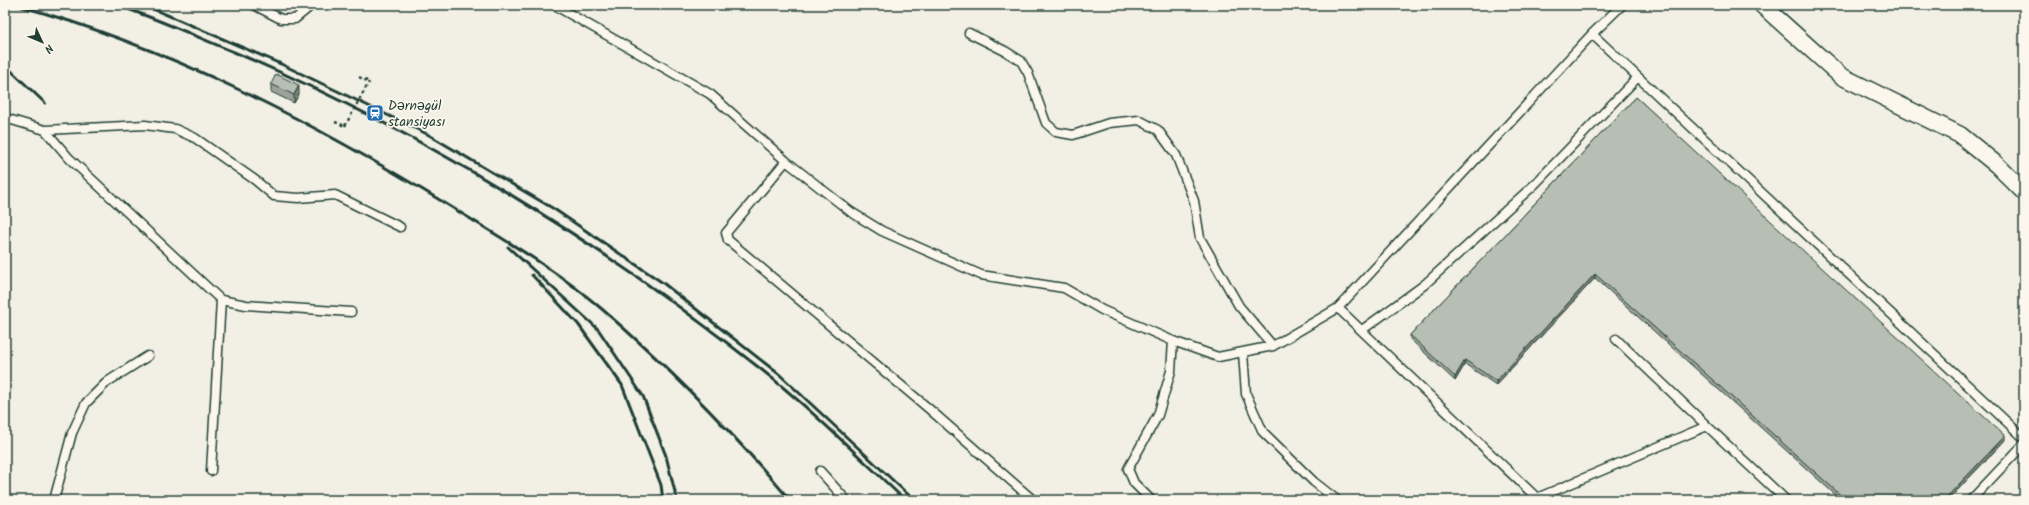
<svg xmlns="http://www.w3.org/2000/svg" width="2029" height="505" font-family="Kalam,sans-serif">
	<rect width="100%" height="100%" fill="#f2f0e5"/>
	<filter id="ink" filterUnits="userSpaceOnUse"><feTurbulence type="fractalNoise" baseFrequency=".025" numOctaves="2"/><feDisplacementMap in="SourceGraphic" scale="8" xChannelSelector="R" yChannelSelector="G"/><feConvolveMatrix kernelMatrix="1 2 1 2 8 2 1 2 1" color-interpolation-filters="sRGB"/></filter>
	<g filter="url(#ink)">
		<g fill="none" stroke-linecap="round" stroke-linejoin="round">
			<!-- lane casing -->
			<g stroke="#1f3d34" stroke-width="11">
				<path id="lane" d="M254 5 281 19H295L312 5
					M554 5 710 94 786 161 851 212 882 231 981 275 1064 288 1102 310 1173 341 1218 357 1273 346 1338 308 1592 34
					M1622 5 1592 34 2024 438
					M969 33 1005 51 1021 61 1028 73 1046 123 1056 132 1073 135 1109 123 1139 120 1158 130 1176 155 1194 201 1200 238 1239 306 1273 346
					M5 118 45 130 69 158 221 300 211 471
					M45 130 145 125 175 129 195 138 255 180 274 196 298 198 335 195 400 227
					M786 161 726 233 728 240 928 408 1033 500
					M221 300 246 305 351 312
					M1338 308 1537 498 1707 426 1786 500
					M1362 330 1424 285 1535 184 1638 77
					M1616 339 1707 426
					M1243 353 1246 394 1263 432 1314 482 1337 500
					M820 471 846 500
					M54 500 72 433 86 403 107 382 148 356
					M1151 500 1134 483 1128 469 1158 415 1171 371 1173 341
					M1971 500 2024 444"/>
			</g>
			<!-- street casing -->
			<g stroke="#1f3d34" stroke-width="19">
				<path id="street" d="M1762 5 1841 76 1960 135 1997 165 2024 192"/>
			</g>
			<!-- path -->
			<path stroke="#1f3d34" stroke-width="2.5" stroke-dasharray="3 3" stroke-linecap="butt" d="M359 77 369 82
				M335 122 345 126"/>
			<!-- lane -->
			<use href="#lane" stroke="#fbf7ec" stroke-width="8"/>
			<!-- street -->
			<use href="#street" stroke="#fbf7ec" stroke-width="16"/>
			<!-- rail -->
			<path stroke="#1f3d34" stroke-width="3" d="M16 5C170 47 314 123 448 205 501 238 556 269 603 310 670 368 733 433 790 500
				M116 5C156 18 195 36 234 52 422 132 602 243 762 370 812 410 858 456 905 500
				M144 5 281 64 429 135 554 209 663 283 780 375 914 500
				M5 65 45 103
				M508 247 598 329 643 396 666 456 677 500
				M532 275 578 324 622 385 661 485 663 500"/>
			<!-- path-bridge -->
			<path stroke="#1f3d34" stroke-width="2.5" stroke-dasharray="3 3" stroke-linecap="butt" d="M345 126 369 82"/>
		</g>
		<!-- wall -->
		<path fill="#9da39a" stroke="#1f3d34" d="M271 84 299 94 294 103 271 92Z
			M1636 97 2005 440 1948 500H1841L1595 278 1496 385 1465 364 1455 381 1410 339V335Z"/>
		<!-- shaded-wall -->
		<path fill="#80857d" stroke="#1f3d34" d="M299 85V94L294 103V95Z
			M1595 274V278L1496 385V381Z
			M1465 360V364L1455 381V377Z
			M2005 436V440L1948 500H1944Z"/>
		<!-- building -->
		<path fill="#b7beb3" stroke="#1f3d34" d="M276 74 299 85 294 95 271 84Z
			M1636 97 2005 436 1944 500H1846L1595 274 1496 381 1465 360 1455 377 1410 335Z"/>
	</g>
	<!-- icons -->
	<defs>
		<g id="station-square" transform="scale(0.9)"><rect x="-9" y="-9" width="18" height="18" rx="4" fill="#1f6fb2" stroke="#fbf7ec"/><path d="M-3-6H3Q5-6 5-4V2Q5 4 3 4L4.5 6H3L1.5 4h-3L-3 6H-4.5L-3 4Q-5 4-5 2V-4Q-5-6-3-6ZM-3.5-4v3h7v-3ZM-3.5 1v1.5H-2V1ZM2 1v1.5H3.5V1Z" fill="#fff"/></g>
	</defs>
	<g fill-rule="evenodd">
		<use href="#station-square" x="375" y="113"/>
	</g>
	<g text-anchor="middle" stroke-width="3.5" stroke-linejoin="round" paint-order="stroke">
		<!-- poi labels -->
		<g font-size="14" fill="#1f3d34" stroke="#fbf7ec" text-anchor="start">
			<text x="388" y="110">Dərnəgül<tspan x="388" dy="16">stansiyası</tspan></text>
		</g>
	</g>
	<!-- margin -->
	<rect width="2029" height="505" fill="none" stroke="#fbf7ec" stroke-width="20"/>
	<rect x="10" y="10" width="2009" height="485" fill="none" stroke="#1f3d34" stroke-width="1.5" filter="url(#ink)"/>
	<!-- north arrow -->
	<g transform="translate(42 42) rotate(134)" stroke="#fbf7ec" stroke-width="3" paint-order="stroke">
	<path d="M0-3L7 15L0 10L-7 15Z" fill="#1f3d34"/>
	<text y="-6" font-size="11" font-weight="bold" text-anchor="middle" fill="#1f3d34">N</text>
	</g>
</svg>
